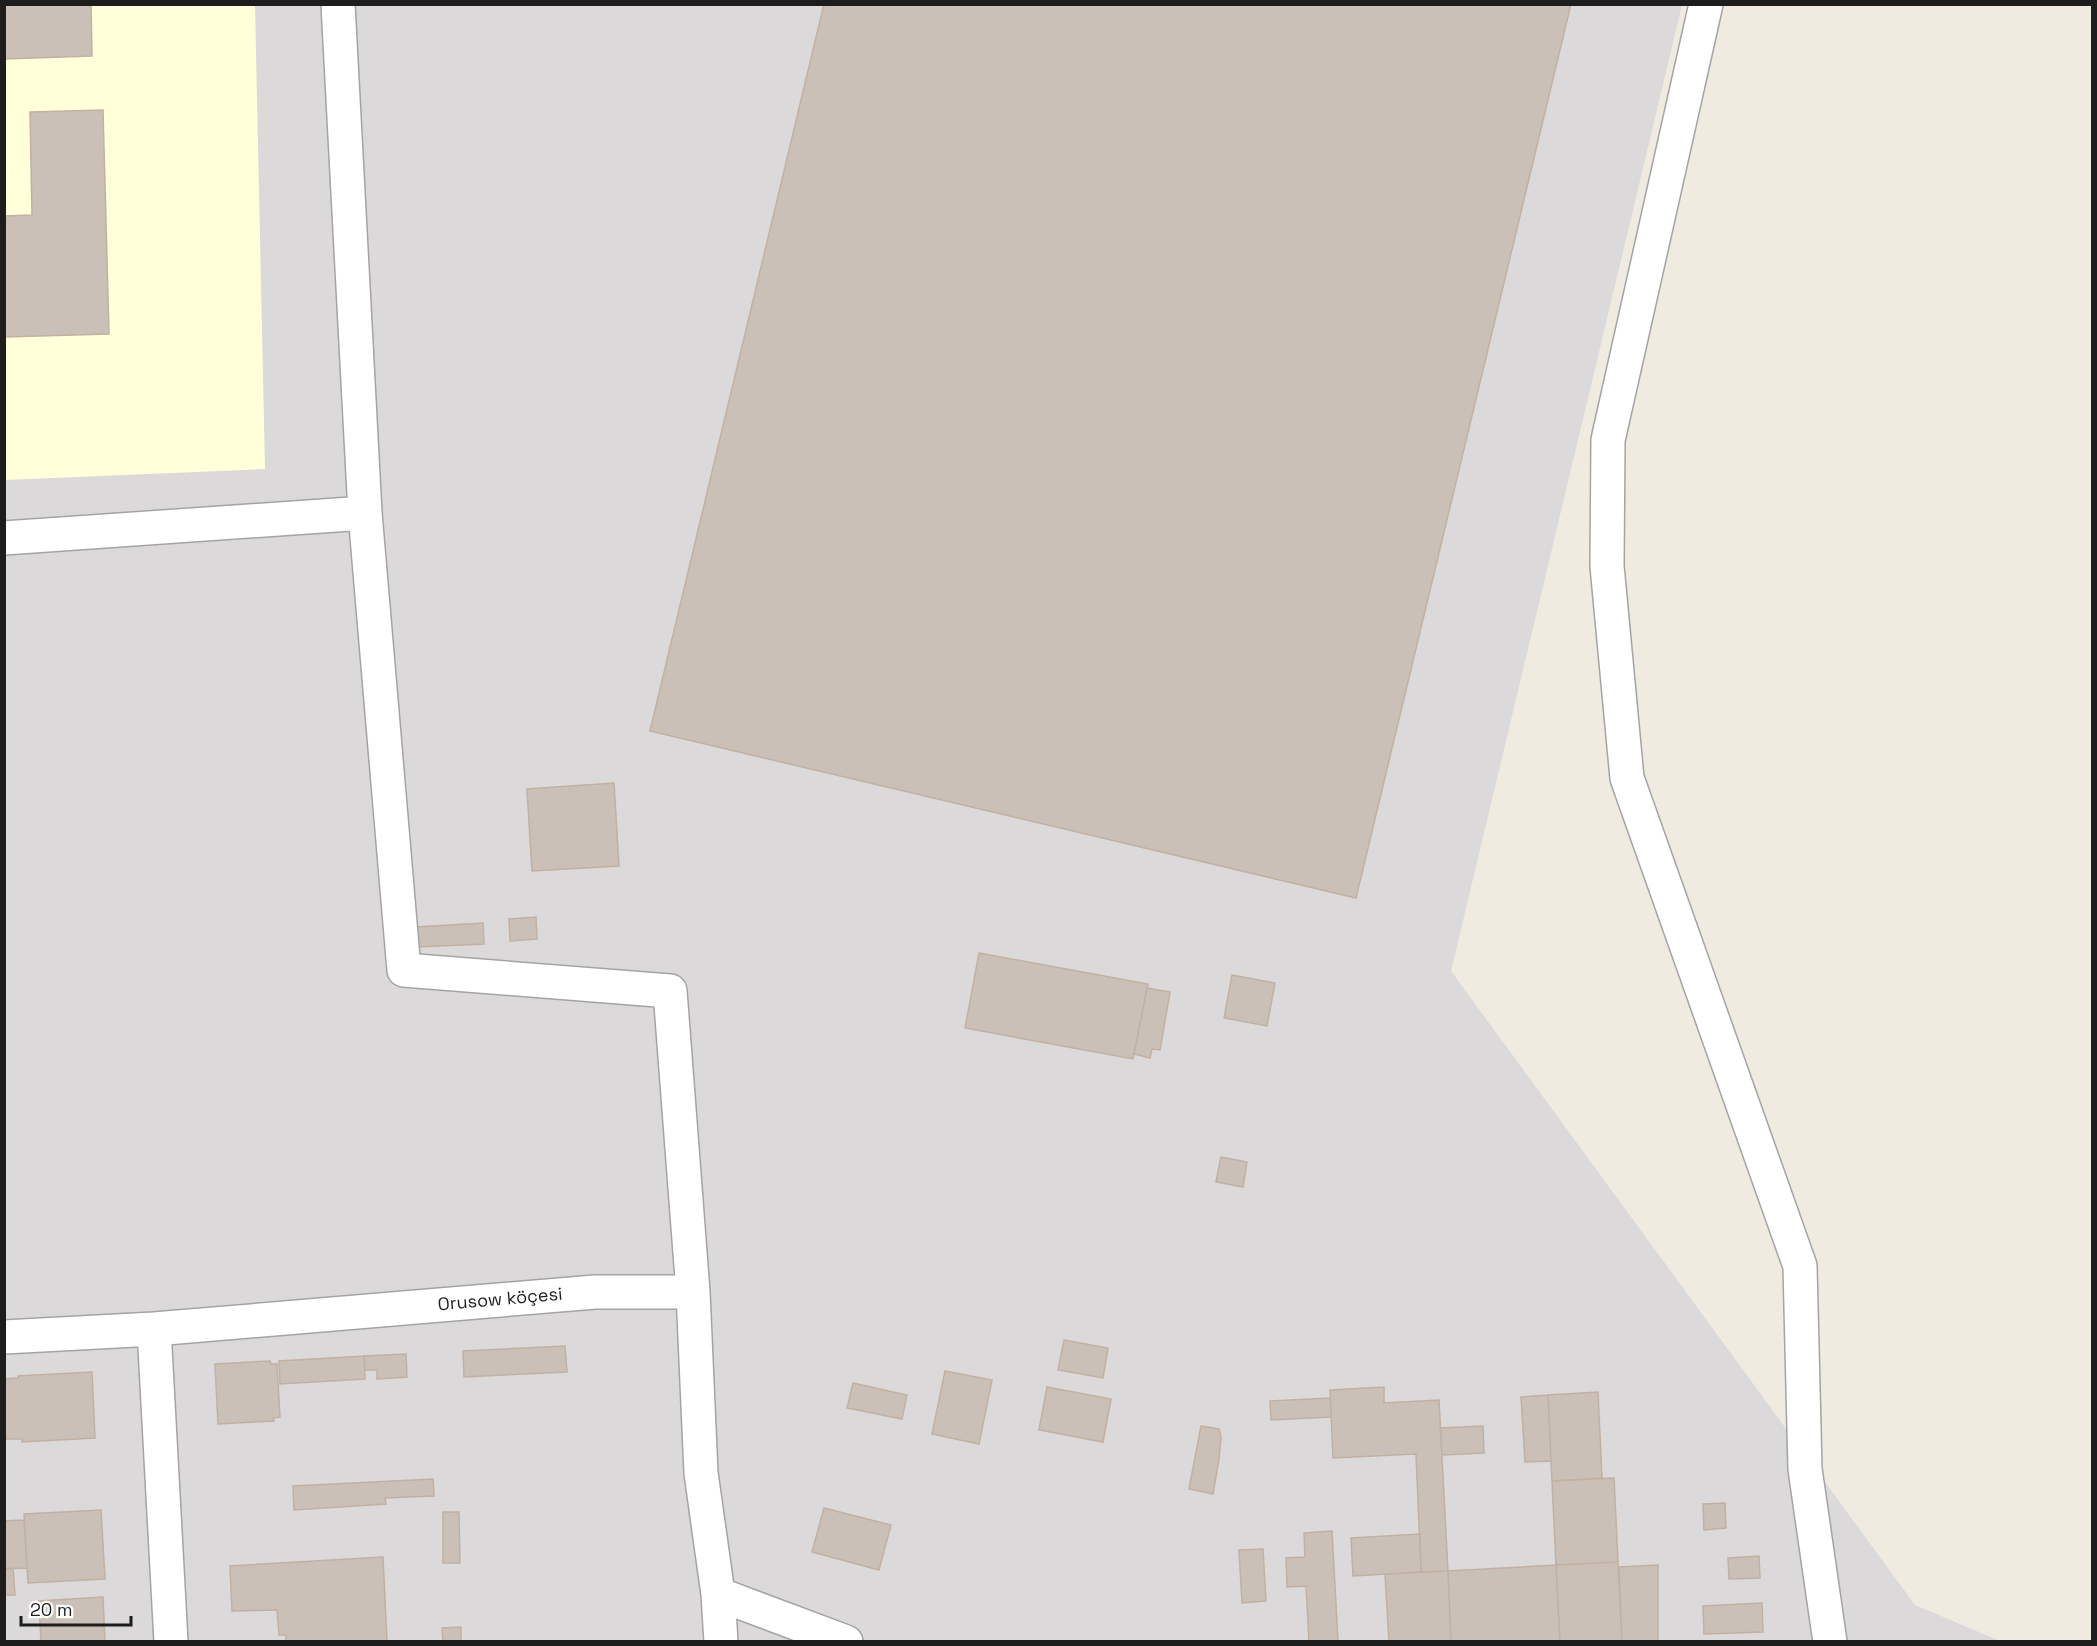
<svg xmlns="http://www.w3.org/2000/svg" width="2097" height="1646" font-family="'Space Grotesk',sans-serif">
	<rect width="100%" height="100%" fill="#efebe1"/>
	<!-- residential -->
	<path fill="#dbd9d9" d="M5 5H1682L1451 971 1915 1605 2000 1641 5 1642Z"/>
	<!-- education -->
	<path fill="#ffffda" d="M4 5H255L265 469 5 480Z"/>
	<!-- building -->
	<path fill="#cbc0b7" stroke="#c2b0a2" stroke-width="1.5" d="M4 4H91L92 56 4 59Z
		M824 4H1571L1356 898 650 731Z
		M103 110 109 334 4 337V216L32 215 30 112Z
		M614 783 619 866 532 871 527 789Z
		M536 917 537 939 510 941 509 919Z
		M483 923 484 944 417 947 416 927Z
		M979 953 1148 984 1133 1059 965 1028Z
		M1232 975 1275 983 1267 1026 1224 1018Z
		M1147 988 1170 992 1160 1050 1152 1049 1150 1058 1134 1054Z
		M1221 1157 1247 1162 1243 1187 1216 1182Z
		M1064 1340 1108 1348 1103 1378 1058 1370Z
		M565 1346 567 1372 464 1377 463 1351Z
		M406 1354 407 1377 377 1379V1370H365L364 1356Z
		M364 1356 365 1379 280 1384 279 1361Z
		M270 1361 271 1364H277L280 1417 273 1418 274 1421 218 1424 215 1364Z
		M945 1371 992 1380 979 1444 932 1434Z
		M92 1372 95 1438 22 1442V1439H4V1379L18 1378V1376Z
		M853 1383 907 1395 902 1419 847 1408Z
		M1047 1387 1111 1399 1103 1442 1039 1430Z
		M1384 1387V1403L1439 1400 1448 1571 1421 1572 1416 1454 1333 1458 1330 1390Z
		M1598 1392 1602 1478 1552 1481 1548 1395Z
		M1548 1395 1551 1461 1525 1462 1521 1397Z
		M1330 1398 1331 1417 1271 1420 1270 1401Z
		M1201 1426 1219 1429 1221 1437 1219 1459 1213 1494 1189 1489Z
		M1483 1426 1484 1453 1442 1455 1440 1428Z
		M1614 1478 1618 1562 1556 1565 1552 1481Z
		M433 1479 434 1496 385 1498 386 1504 294 1510 293 1486Z
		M1725 1503 1726 1528 1704 1530 1703 1504Z
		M824 1508 891 1525 879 1570 812 1552Z
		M101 1510 105 1579 28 1583 24 1514Z
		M443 1512H459L460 1563H443Z
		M24 1520 27 1568 4 1569V1521Z
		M1332 1531 1338 1642H1309L1306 1586 1287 1587 1286 1558 1305 1557 1304 1533Z
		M1420 1534 1421 1572 1353 1576 1351 1538Z
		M1263 1549 1266 1601 1242 1603 1239 1550Z
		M1759 1556 1760 1578 1729 1579 1728 1558Z
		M383 1557 387 1642H286V1635H279L277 1610 232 1611 230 1566Z
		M1618 1562 1622 1642H1560L1556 1565Z
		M1556 1565 1560 1642H1451L1448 1571Z
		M1658 1565V1641L1622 1642 1619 1567Z
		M13 1568 15 1595H4V1569Z
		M1448 1571 1451 1642H1389L1385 1574Z
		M103 1597 105 1642H41L39 1601Z
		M1762 1603 1763 1632 1704 1634 1703 1606Z
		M461 1627V1642H443L442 1628Z"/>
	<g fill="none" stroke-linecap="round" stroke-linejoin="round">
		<!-- minor casing -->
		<g stroke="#a4a4a4" stroke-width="36">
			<path id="minor" d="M338 4 365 513 404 970 670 991 693 1292 701 1473 718 1594 721 1642
				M1706 4 1608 440 1607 566 1627 778 1800 1266 1805 1469 1830 1642
				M4 538 365 513
				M154 1329 171 1642
				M4 1337 154 1329 595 1292H693
				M718 1594 846 1642"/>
		</g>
		<!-- minor -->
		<use href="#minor" stroke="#fff" stroke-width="33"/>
	</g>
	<g text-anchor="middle" stroke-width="4.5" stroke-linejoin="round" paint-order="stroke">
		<!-- street labels -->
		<g font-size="18" fill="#1d1d1d" stroke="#fff">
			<text transform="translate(500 1299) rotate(-5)" y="6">Orusow köçesi</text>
		</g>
	</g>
	<!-- border -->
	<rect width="2097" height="1646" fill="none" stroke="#1d1d1d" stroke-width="12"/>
	<!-- scale -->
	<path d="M21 1616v9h110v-9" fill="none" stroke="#1d1d1d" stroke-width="3"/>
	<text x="30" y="1616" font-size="18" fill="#1d1d1d" stroke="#ffffff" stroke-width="4.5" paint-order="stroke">20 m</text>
</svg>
